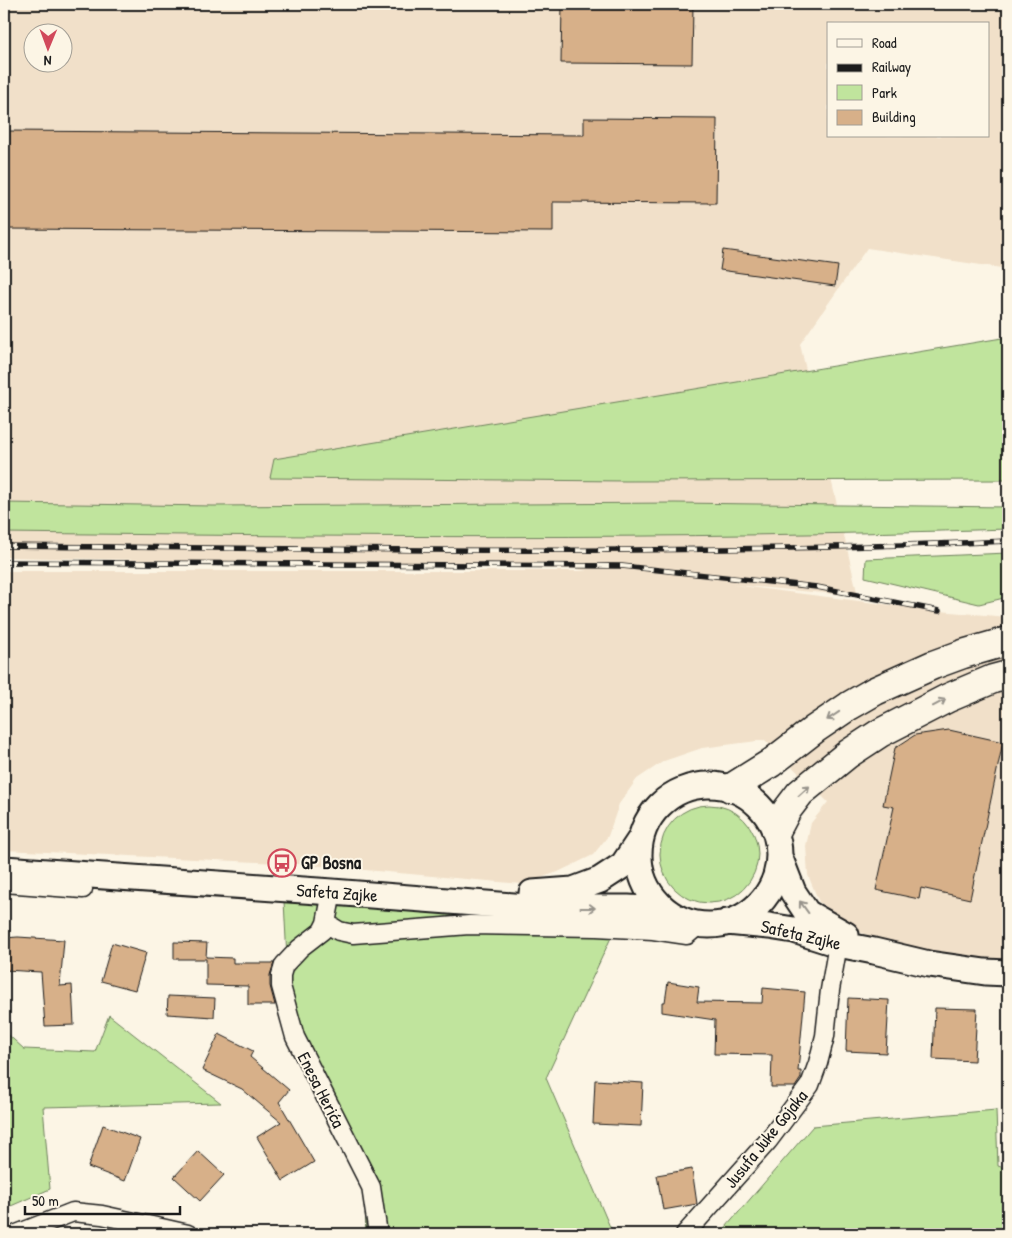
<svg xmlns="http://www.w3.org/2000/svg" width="1012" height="1238" font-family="'Patrick Hand',sans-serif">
	<rect width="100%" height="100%" fill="#fcf5e5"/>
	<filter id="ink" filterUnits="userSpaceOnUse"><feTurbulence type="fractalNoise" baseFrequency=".02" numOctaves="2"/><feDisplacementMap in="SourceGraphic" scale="10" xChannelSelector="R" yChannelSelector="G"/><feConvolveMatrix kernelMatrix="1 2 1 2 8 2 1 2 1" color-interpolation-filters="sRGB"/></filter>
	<g filter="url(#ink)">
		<!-- built -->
		<path fill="#f1e0c9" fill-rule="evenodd" d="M4 4H1008V269L867 248 800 344 858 596 733 585 939 611 1008 617V970L898 945 859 932 840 921 836 914 819 902 808 875 806 846 811 823 828 802 765 740 702 748 664 761 637 779 619 804 608 836 593 855 558 872 522 884 298 864 4 850V571H587L576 569 4 557ZM828 24H988V136H828ZM32 32H62V62H32Z"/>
		<!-- green -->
		<path fill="#c0e49d" stroke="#6e805c" d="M1008 337V480L626 481 270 478 274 459Z
			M4 503 213 506 675 503 1008 507V529C674 540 339 537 4 533Z
			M1008 553V597L979 604 865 577 866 559Z
			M660 854a49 49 0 1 1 98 0a49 49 0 1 1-98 0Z
			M284 901 621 916 546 1078 613 1234H365L368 1181 291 1036Z
			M109 1015 221 1103 43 1107 50 1189 4 1209V1031L24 1049 95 1052Z
			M996 1110 998 1166 1008 1169V1234H720L813 1126Z"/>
		<!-- building -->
		<path fill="#d7b089" stroke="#1c1c1c" d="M562 4H693L692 64 561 63Z
			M584 118 717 119 716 203 553 202V232L4 229V131L584 135Z
			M723 250 838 266 835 286 720 270Z
			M949 730 1003 742 970 899 921 888 919 899 876 890 894 807 883 805 895 748 915 735Z
			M18 937 64 940 60 986 72 985 74 1025 45 1026 41 972 4 970V938Z
			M174 942 207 943 206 957 233 958V963H274L270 975V986L275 1005H248V986L206 985V959H174Z
			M112 943 146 953 135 990 101 981Z
			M668 982 699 987 697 1002 762 1003 763 988 805 992 798 1071H801V1078L795 1087H771L772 1055 714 1054 715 1020 662 1012V1002H665Z
			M168 996 215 998 214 1017 167 1014Z
			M848 998 889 1000 886 1053 846 1051Z
			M935 1008 977 1009 974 1061 933 1059Z
			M219 1034 253 1051 250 1057 289 1090 279 1102 314 1162 283 1181 257 1137 281 1122 242 1089 202 1070Z
			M595 1080 643 1083 641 1126 593 1124Z
			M103 1125 140 1139 125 1181 88 1167Z
			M198 1151 224 1175 200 1201 174 1177Z
			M692 1169 697 1204 663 1210 657 1175Z"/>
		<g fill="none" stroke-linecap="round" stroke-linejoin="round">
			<!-- street casing -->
			<g stroke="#1c1c1c" stroke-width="21">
				<path id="street" d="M4 883 83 889
					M326 923 332 892
					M17 1234 73 1212 102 1215 166 1229 188 1234
					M377 1234V1227L371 1187 295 1037 281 986V975L284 965 300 948 322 931 326 923 339 931 353 934 469 925 596 927 653 930 687 935 700 924
					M685 1234 768 1141 810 1085 818 1063 825 1036 830 990 838 944"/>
			</g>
			<!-- secondary casing -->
			<g stroke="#1c1c1c" stroke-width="29">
				<path id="secondary" d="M639 855a70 70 0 1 1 140 0a70 70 0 1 1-140 0Z
					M779 856 793 892 807 913 846 935
					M4 869 332 892 539 908H628L645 909 670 913
					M532 893 573 890 600 880 623 865 641 838
					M727 922 769 926 794 930 838 944 874 951 929 964 985 972 1008 973"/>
			</g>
			<!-- highway casing -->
			<g stroke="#1c1c1c" stroke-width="31">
				<path id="highway" d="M731 788 771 763 815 729 849 706 875 691 933 665 963 654 1008 641
					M776 831 787 810 800 793 848 754 880 733 948 698 993 679 1008 675"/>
			</g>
			<!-- street -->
			<use href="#street" stroke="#fcf5e5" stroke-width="18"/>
			<!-- secondary -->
			<use href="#secondary" stroke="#fcf5e5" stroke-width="25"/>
			<!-- highway -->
			<use href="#highway" stroke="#fcf5e5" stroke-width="28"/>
			<!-- rail casing -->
			<g stroke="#1c1c1c" stroke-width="5.5">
				<path id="rail" d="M4 546C339 549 674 556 1008 541
					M4 562 622 566 817 587 939 611"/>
			</g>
			<!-- rail -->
			<use href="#rail" stroke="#fcf5e5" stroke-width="4" stroke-dasharray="11" stroke-linecap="butt"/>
		</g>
		<!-- one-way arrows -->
		<defs><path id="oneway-shaft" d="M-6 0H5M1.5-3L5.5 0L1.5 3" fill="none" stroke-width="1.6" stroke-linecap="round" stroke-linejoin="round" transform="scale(1.25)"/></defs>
		<g stroke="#97938b">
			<use href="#oneway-shaft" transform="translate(939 703) rotate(-28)"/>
			<use href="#oneway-shaft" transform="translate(833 716) rotate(146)"/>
			<use href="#oneway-shaft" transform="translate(804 791) rotate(-42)"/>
			<use href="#oneway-shaft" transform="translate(804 907) rotate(-126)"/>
			<use href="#oneway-shaft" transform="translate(588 908)"/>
		</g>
	</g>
	<!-- icons -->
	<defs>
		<g id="bus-ring" transform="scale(1.4375)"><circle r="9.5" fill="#fcf5e5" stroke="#d1495b" stroke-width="1.5"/><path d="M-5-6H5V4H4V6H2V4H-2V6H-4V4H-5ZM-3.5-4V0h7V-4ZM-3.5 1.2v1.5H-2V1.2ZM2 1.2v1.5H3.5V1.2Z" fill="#d1495b"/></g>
	</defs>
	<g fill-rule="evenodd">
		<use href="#bus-ring" x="282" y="863"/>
	</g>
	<g text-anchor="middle" stroke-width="4" stroke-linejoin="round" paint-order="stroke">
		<!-- poi labels -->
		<g font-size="18" font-weight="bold" fill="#1c1c1c" stroke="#fcf5e5" text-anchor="start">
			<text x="301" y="869">GP Bosna</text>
		</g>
		<!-- street labels -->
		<g font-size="18" fill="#1c1c1c" stroke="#fcf5e5">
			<text transform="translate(337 893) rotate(4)" y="6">Safeta Zajke</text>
			<text transform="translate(801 935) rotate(13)" y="6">Safeta Zajke</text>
			<text transform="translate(321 1090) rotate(63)" y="6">Enesa Herića</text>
			<text transform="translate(766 1139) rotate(-51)" y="6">Jusufa Juke Gojaka</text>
		</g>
	</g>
	<!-- margin -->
	<rect width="1012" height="1238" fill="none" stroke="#fcf5e5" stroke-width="20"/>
	<rect x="10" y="10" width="992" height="1218" fill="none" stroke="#1c1c1c" stroke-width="2" filter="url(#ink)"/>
	<!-- legend -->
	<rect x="827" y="22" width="162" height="115" fill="#fcf5e5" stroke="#a29e95"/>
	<rect x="837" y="39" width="25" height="8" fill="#fcf5e5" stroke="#a29e95"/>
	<text x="872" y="48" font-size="15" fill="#1c1c1c">Road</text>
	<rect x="837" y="64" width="25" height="8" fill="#1c1c1c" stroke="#a29e95"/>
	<text x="872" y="72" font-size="15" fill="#1c1c1c">Railway</text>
	<rect x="837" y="85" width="25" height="15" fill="#c0e49d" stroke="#a29e95"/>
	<text x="872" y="98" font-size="15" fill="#1c1c1c">Park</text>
	<rect x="837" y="110" width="25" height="15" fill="#d7b089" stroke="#a29e95"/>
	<text x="872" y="122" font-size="15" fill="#1c1c1c">Building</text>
	<!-- north arrow -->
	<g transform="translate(48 48) rotate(181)"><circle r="24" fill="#fcf5e5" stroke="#a29e95"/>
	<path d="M0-4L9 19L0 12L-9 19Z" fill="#d1495b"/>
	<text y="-8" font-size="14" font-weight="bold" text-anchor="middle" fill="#1c1c1c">N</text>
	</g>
	<!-- scale -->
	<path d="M25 1206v8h155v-8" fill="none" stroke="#1c1c1c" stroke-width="2.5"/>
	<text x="32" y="1206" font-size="15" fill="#1c1c1c" stroke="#fcf5e5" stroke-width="4" paint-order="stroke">50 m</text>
</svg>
